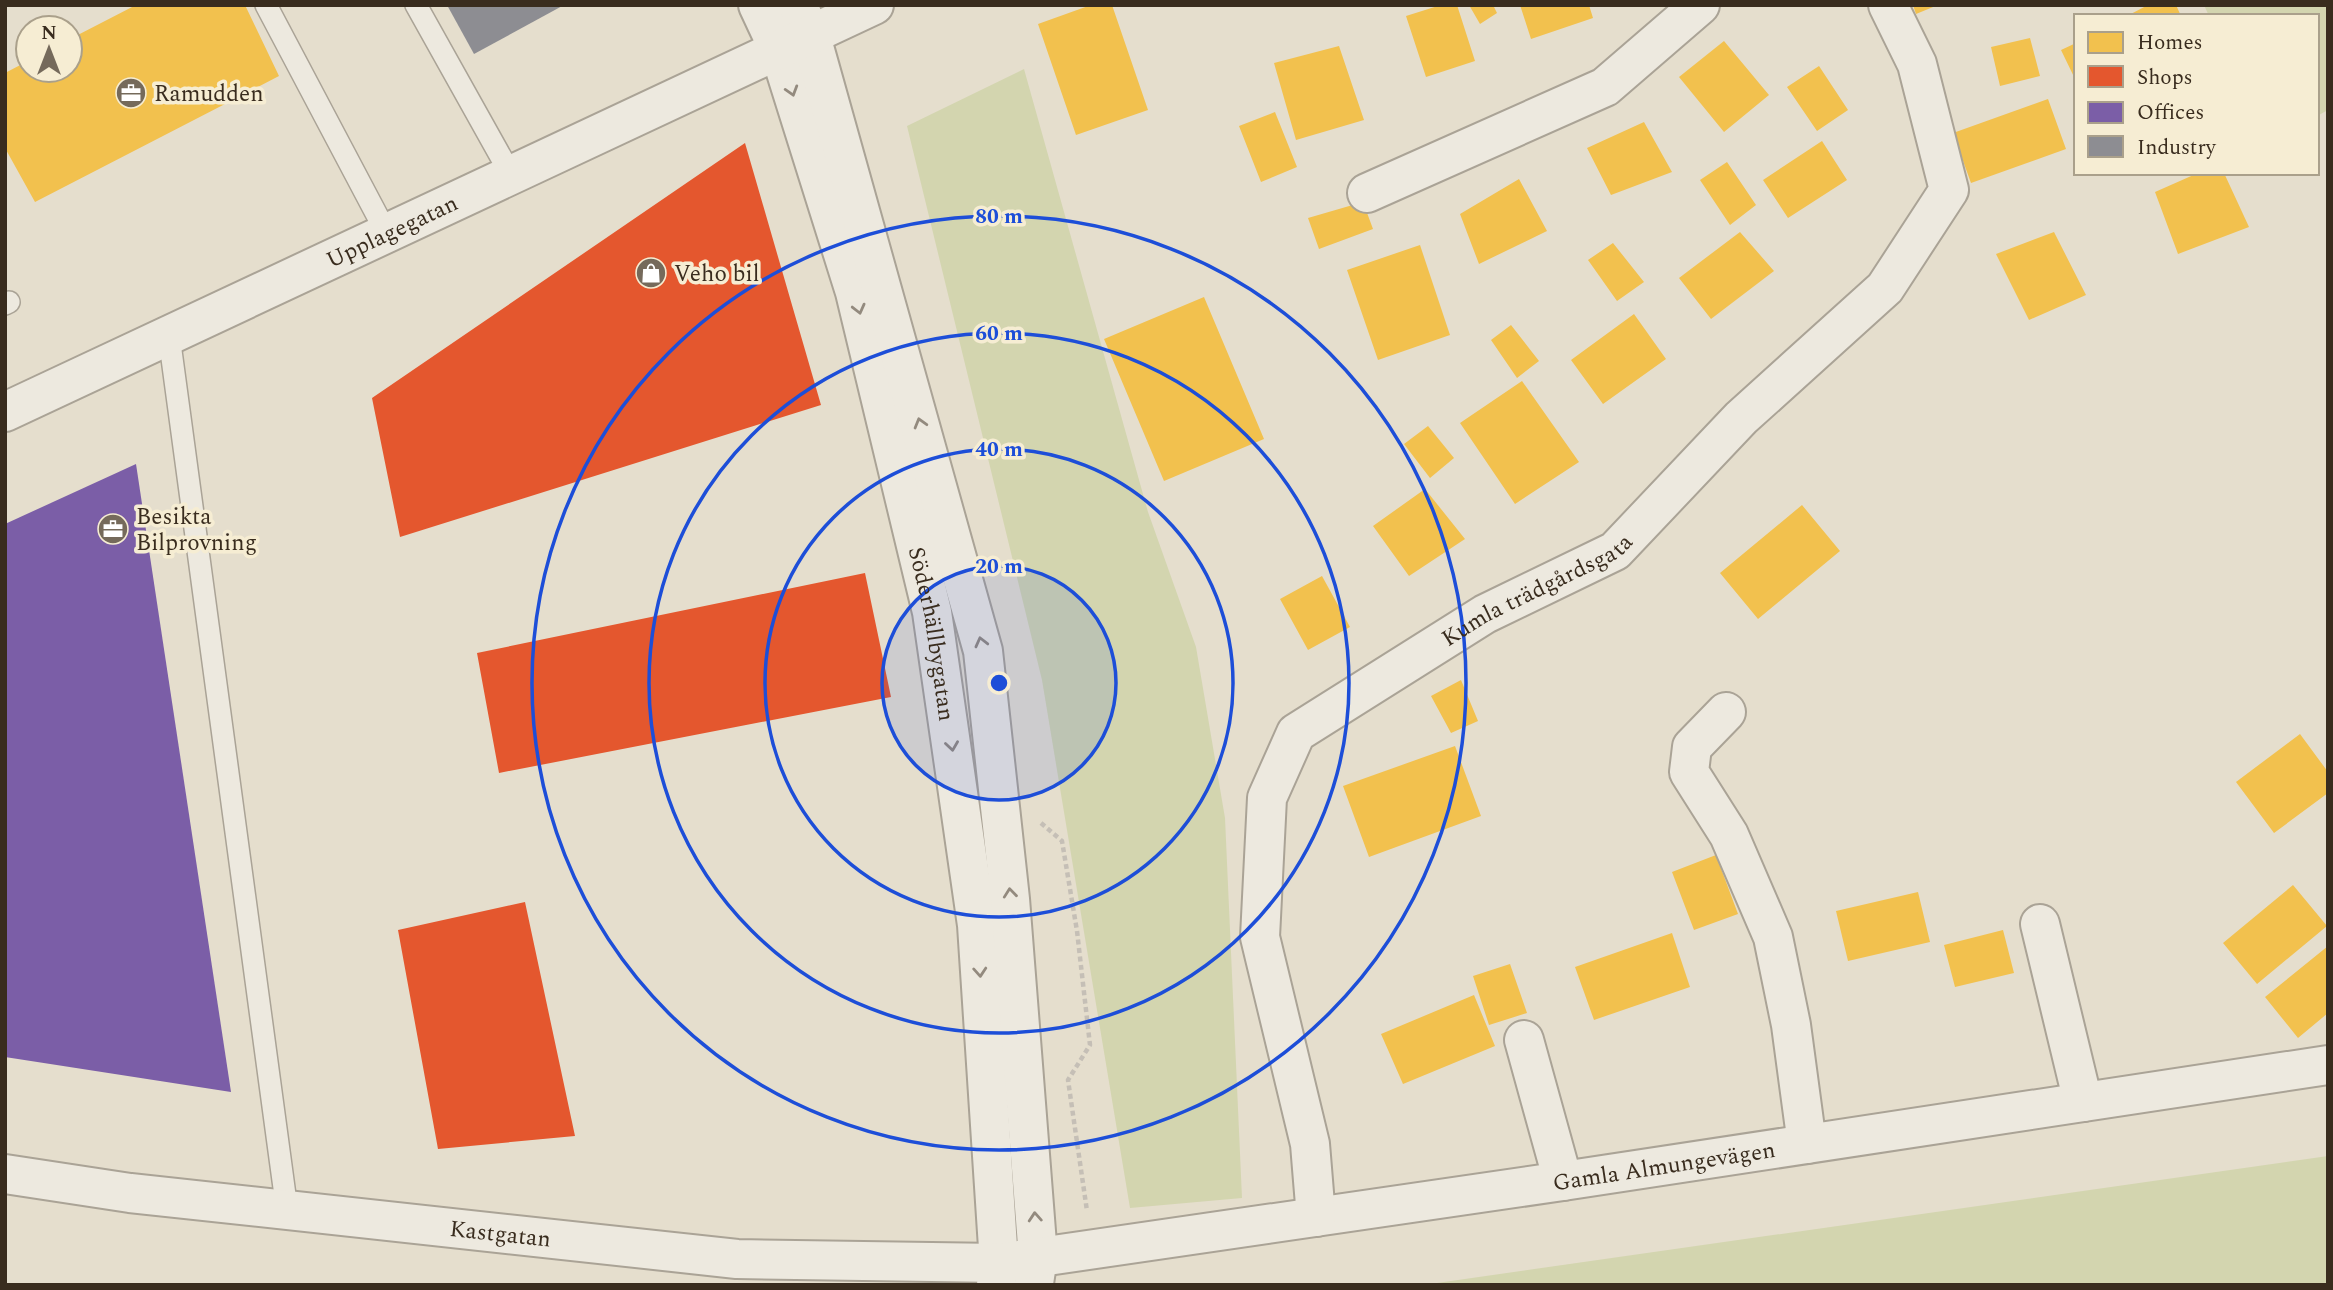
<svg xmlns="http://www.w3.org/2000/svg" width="2333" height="1290" font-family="Spectral,serif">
	<rect width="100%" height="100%" fill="#e5decd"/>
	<!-- green -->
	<path fill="#d3d5af" d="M2204 5H2328V110L2317 116V16H2209Z
		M1024 69 1148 512 1196 647 1225 818 1242 1198 1130 1208 1042 680 907 126Z
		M2328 1156V1285H1423Z"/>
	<!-- homes -->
	<path fill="#f2c14e" d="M136 5H245L279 76 35 202 5 148V73L28 61V70H70V39Z
		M1091 5H1112L1148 110 1076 135 1038 24Z
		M1441 5H1457L1475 61 1426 77 1406 16Z
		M1469 5H1493L1497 13 1480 24Z
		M1520 5H1589L1593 18 1531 39Z
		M1913 5H1938L1916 14Z
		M2148 5H2176L2181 16H2127Z
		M2030 38 2040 76 2000 86 1991 47Z
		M1724 41 1769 95 1724 132 1679 77Z
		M2076 43V81L2061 50Z
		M1339 46 1364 120 1296 140 1274 63Z
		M1819 66 1848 110 1817 131 1787 87Z
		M2048 99 2066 149 1971 183 1953 133Z
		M1275 112 1297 167 1261 182 1239 126Z
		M1644 122 1672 172 1611 195 1587 148Z
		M1822 141 1847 180 1788 218 1763 180Z
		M1727 162 1756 205 1730 225 1700 180Z
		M2198 173H2224L2249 227 2178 254 2155 192Z
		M1519 179 1547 231 1479 264 1460 214Z
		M1363 202 1373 229 1319 249 1308 218Z
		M1740 232 1774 271 1711 319 1679 278Z
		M2054 232 2086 295 2029 320 1996 254Z
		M1613 243 1644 282 1617 301 1588 260Z
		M1420 245 1450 335 1378 360 1347 270Z
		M1204 297 1264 439 1164 481 1104 339Z
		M1634 314 1666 359 1603 404 1571 360Z
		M1511 325 1539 361 1517 378 1491 340Z
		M1522 381 1579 462 1515 504 1460 423Z
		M1428 426 1454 458 1430 478 1404 444Z
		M1425 489 1465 539 1409 576 1373 526Z
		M1802 505 1840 551 1758 619 1720 573Z
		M1322 576 1350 627 1308 650 1280 599Z
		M1461 680 1478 721 1451 733 1431 696Z
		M2300 734 2328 772V793L2274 833 2236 782Z
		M1455 746 1481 816 1369 857 1343 786Z
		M1716 855 1738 914 1694 930 1672 872Z
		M2293 885 2327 926 2257 984 2223 943Z
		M1918 892 1930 942 1848 961 1836 911Z
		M2003 930 2014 973 1955 987 1944 945Z
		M1672 933 1690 987 1594 1020 1575 967Z
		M2328 946V1013L2298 1038 2265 997Z
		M1510 964 1527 1013 1489 1025 1473 976Z
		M1474 995 1495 1046 1403 1084 1381 1034Z"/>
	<!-- shops -->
	<path fill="#e4572e" d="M745 143 821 405 400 537 372 398Z
		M865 573 891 697 499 773 477 653Z
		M525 902 575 1136 438 1149 398 930Z"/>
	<!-- offices -->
	<path fill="#7b5ea7" d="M136 464 231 1092 5 1057V524Z"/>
	<!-- industry -->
	<path fill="#8d8d92" d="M447 5H564L474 54Z"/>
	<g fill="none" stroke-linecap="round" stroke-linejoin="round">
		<!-- service casing -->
		<g stroke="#aaa396" stroke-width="24">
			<path id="service" d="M266 5 387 234
				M416 5 511 175
				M5 304 9 302
				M169 336 287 1210"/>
		</g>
		<!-- minor casing -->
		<g stroke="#aaa396" stroke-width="42">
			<g id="minor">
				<path id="s1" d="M758 5 779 50 855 292 932 612 977 925 999 1263 996 1285"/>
				<path d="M798 5 811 36 983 651 1010 899 1038 1257 1034 1283"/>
				<path d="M1367 193 1605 87 1700 5"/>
				<path id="s2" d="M5 412 874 5"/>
				<path d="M1726 712 1692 747 1689 772 1729 835 1773 937 1791 1025 1807 1144"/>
				<path d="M2040 924 2083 1102"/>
				<path d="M1524 1040 1563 1181"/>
				<path id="s3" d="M5 1174 130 1193 737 1259 999 1263 1563 1181 2328 1065"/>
				<path id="s4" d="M1316 1217 1310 1144 1260 937 1267 798 1296 733 1485 614 1615 551 1741 418 1885 288 1949 190 1917 64 1888 5"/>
			</g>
		</g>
		<!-- path -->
		<path stroke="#c5bfb6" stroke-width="4.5" stroke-dasharray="5 3.5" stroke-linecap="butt" d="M1041 823 1062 841 1077 931 1090 1045 1068 1080 1087 1211"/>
		<!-- service -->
		<use href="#service" stroke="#ede9df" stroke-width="21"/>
		<!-- minor -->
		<use href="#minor" stroke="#ede9df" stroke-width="38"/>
	</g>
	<!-- one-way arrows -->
	<defs><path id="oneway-chevron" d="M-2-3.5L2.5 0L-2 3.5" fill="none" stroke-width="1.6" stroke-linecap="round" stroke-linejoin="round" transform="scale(1.75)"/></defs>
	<g stroke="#938a7e">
		<use href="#oneway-chevron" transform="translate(792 91) rotate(73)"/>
		<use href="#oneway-chevron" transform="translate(859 309) rotate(76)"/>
		<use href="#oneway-chevron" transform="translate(920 423) rotate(-106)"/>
		<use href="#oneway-chevron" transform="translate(981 642) rotate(-104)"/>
		<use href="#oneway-chevron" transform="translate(952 746) rotate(82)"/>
		<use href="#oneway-chevron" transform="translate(1010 893) rotate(-96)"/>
		<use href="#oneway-chevron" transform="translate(980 972) rotate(86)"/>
		<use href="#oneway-chevron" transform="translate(1035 1217) rotate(-94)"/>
	</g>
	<!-- distance rings -->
	<circle cx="999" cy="683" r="117" fill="#1d4ed8" fill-opacity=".12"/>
	<g fill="none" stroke="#1d4ed8" stroke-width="3.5">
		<circle cx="999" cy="683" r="117"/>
		<circle cx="999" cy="683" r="234"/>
		<circle cx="999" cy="683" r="350"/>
		<circle cx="999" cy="683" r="467"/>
	</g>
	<!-- icons -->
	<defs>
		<g id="office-disc" transform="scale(1.575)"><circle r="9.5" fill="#756a5b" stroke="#f6edd3"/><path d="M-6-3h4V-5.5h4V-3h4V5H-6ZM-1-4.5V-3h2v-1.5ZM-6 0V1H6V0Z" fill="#fff"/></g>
		<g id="shop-disc" transform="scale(1.575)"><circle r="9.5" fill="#756a5b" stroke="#f6edd3"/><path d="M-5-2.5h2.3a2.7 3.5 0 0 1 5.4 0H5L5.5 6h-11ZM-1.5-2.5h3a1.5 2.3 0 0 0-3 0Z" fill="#fff"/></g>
	</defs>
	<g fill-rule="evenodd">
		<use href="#office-disc" x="131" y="93"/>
		<use href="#shop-disc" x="651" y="273"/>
		<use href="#office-disc" x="113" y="529"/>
	</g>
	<g text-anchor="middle" stroke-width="7" stroke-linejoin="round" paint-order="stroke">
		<!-- poi labels -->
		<g font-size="23" fill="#392c1e" stroke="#f6edd3" text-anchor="start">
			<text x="154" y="101">Ramudden</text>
			<text x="674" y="281">Veho bil</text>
			<text x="136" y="524">Besikta<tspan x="136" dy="26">Bilprovning</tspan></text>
		</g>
		<!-- street labels -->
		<g font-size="23" fill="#392c1e" stroke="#f6edd3">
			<text dy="8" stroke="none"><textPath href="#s2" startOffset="427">Upplagegatan</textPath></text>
			<text dy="8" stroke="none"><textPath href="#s4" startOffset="777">Kumla trädgårdsgata</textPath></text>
			<text dy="8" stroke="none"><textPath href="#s1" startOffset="654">Söderhällbygatan</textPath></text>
			<text dy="8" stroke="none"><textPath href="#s3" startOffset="1671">Gamla Almungevägen</textPath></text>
			<text dy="8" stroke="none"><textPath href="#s3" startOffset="499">Kastgatan</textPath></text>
		</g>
	</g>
	<circle cx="999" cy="683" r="10" fill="#1d4ed8" stroke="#f6edd3" stroke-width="3.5"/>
	<g font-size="21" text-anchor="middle" font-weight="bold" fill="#1d4ed8" stroke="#f6edd3" stroke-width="7" stroke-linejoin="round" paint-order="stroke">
		<text x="999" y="223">80 m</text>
		<text x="999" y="340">60 m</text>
		<text x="999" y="456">40 m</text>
		<text x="999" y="573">20 m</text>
	</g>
	<!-- border -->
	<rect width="2333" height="1290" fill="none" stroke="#392c1e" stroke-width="14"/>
	<!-- legend -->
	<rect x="2074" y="14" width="245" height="161" fill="#f6edd3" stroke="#aaa08b" stroke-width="2"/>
	<rect x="2088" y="32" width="35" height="21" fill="#f2c14e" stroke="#aaa08b" stroke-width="2"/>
	<text x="2137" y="49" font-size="21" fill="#392c1e">Homes</text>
	<rect x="2088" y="66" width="35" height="21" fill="#e4572e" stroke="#aaa08b" stroke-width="2"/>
	<text x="2137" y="84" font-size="21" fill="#392c1e">Shops</text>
	<rect x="2088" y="102" width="35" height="21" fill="#7b5ea7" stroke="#aaa08b" stroke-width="2"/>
	<text x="2137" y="119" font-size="21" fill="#392c1e">Offices</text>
	<rect x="2088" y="136" width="35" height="21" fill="#8d8d92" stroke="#aaa08b" stroke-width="2"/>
	<text x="2137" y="154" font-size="21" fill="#392c1e">Industry</text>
	<!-- north arrow -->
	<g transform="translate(49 49)"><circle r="33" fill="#f6edd3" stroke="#aaa08b" stroke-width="2"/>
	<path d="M0-5L12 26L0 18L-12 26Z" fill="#756a5b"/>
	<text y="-10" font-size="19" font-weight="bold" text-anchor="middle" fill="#392c1e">N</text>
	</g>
</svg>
